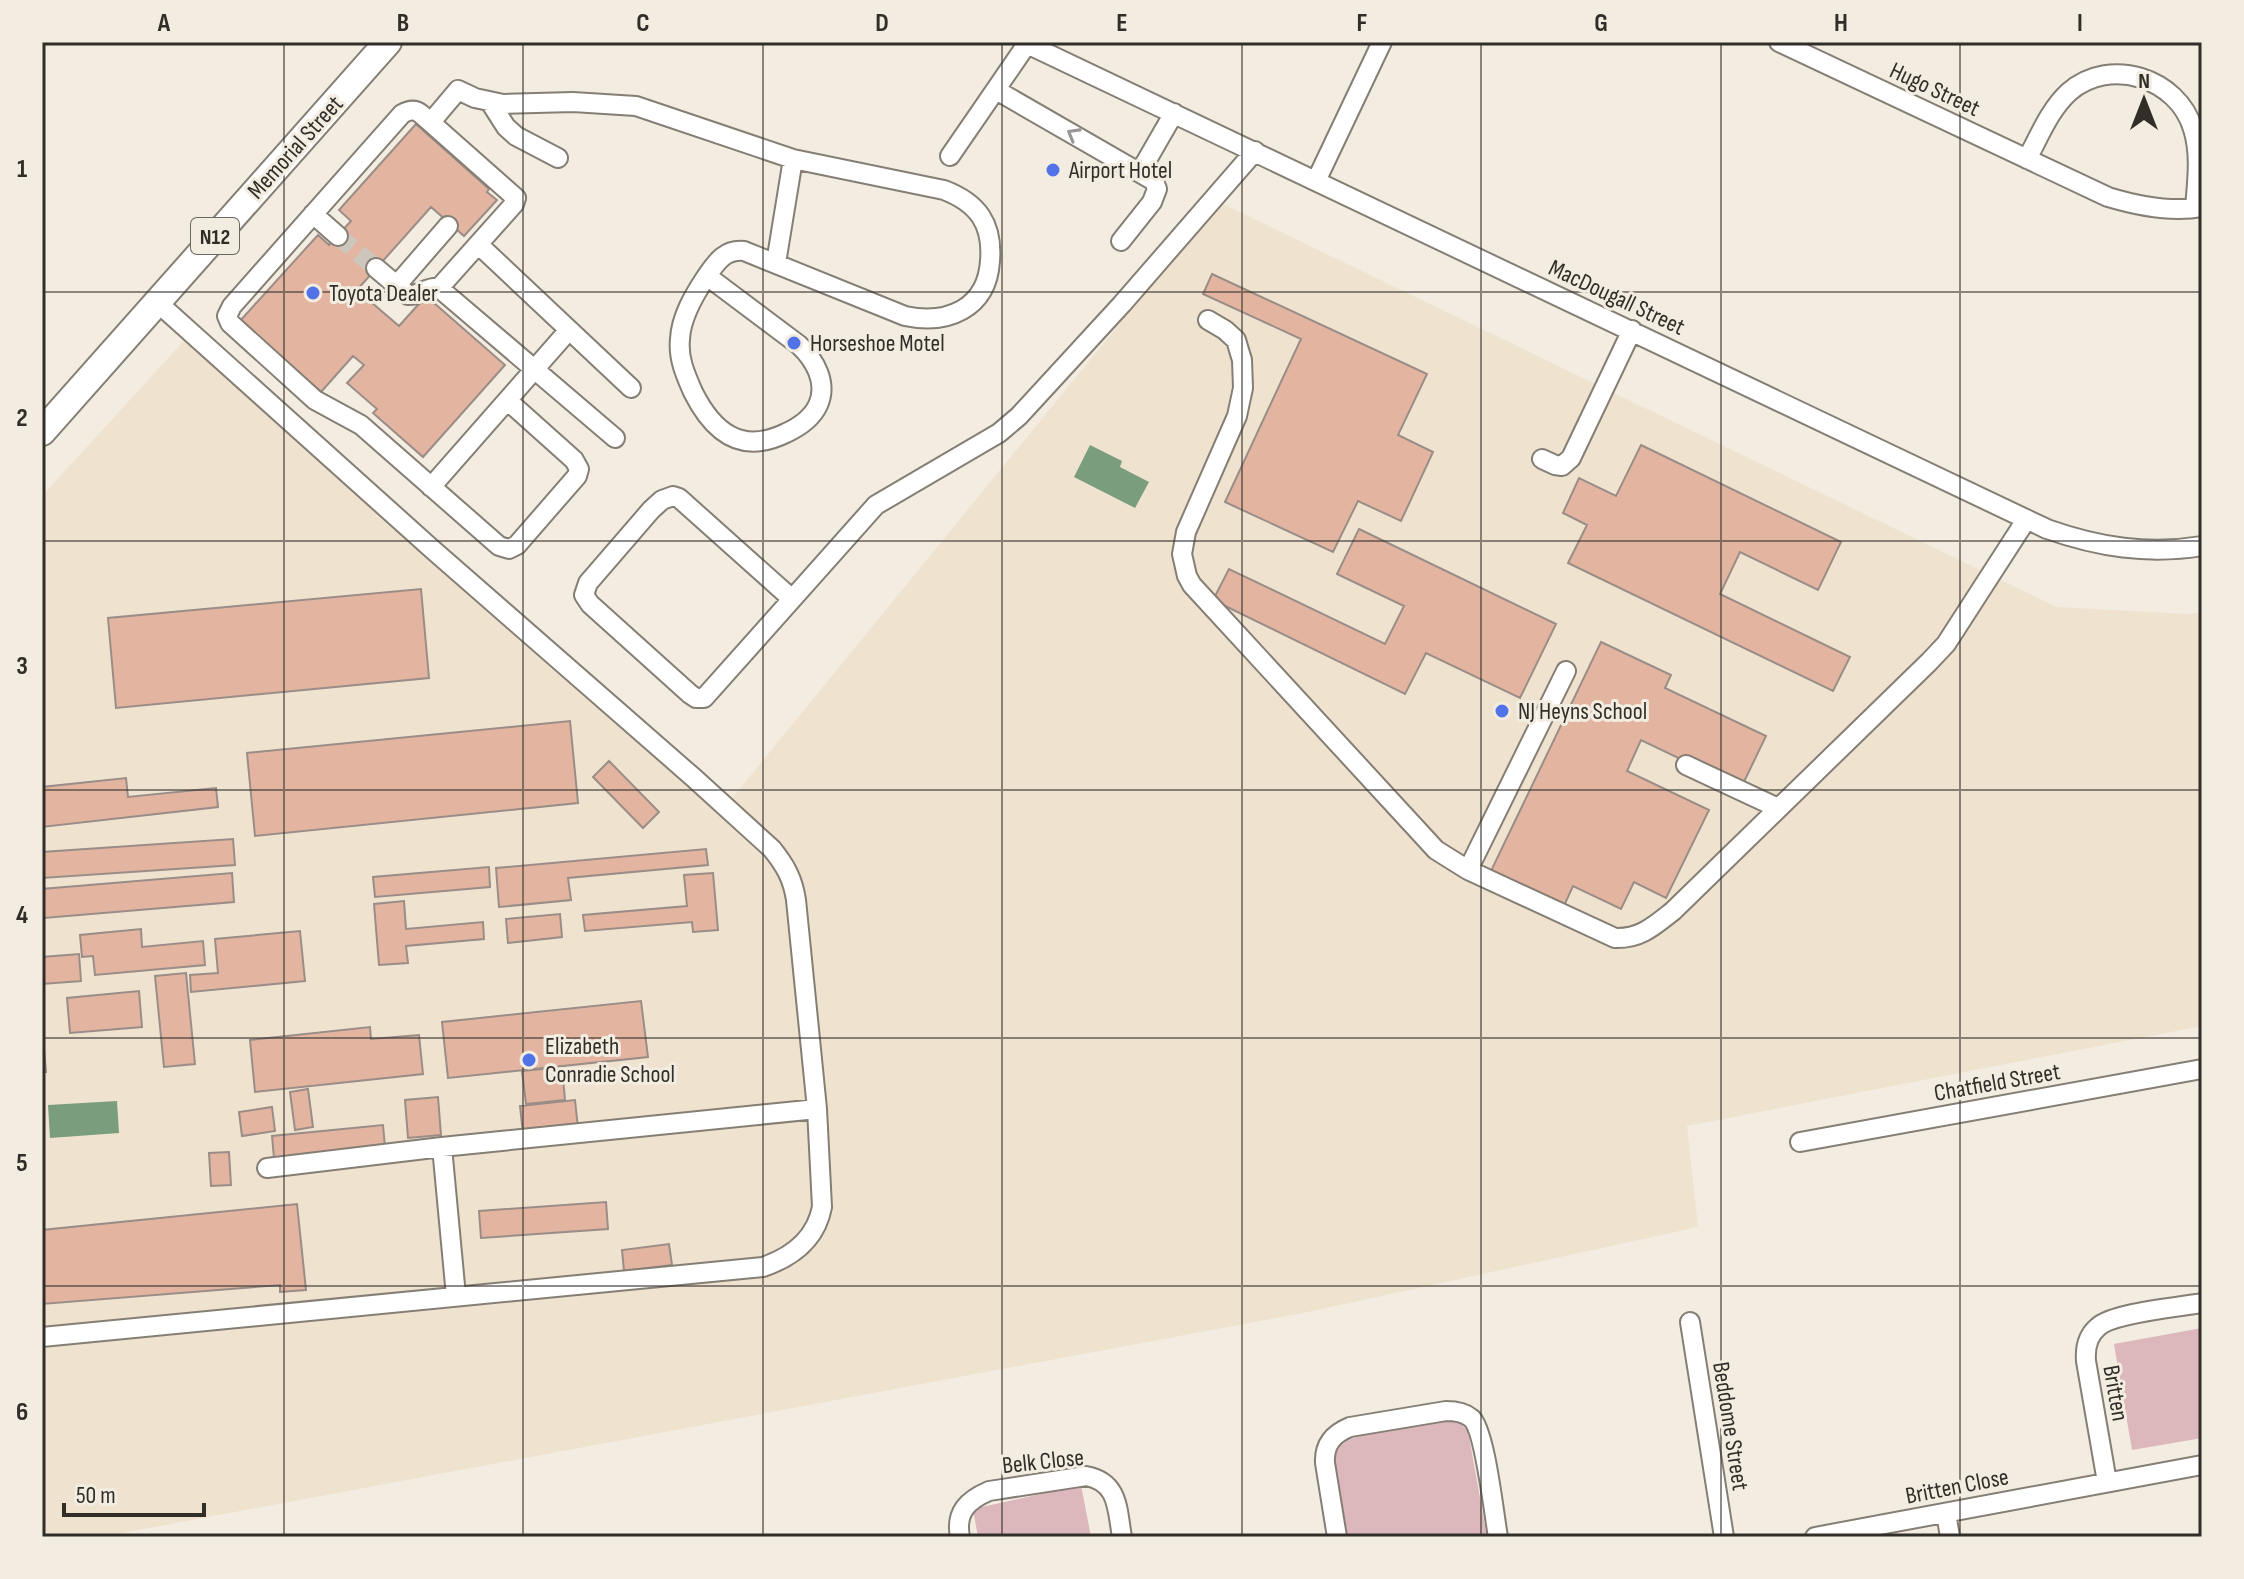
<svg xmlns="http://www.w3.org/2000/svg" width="2244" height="1579" font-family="'Sofia Sans Condensed',sans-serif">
	<rect width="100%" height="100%" fill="#f3ece0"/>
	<!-- built -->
	<path fill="#efe3d0" d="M1219 202 2057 607 2189 614 2202 612V1026L1687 1126 1698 1227 1308 1312 101 1537H42V496L193 331 724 808Z"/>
	<!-- green -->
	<path fill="#dcb7bb" d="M2202 1328V1438L2132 1450 2114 1344Z
		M1450 1419 1462 1425 1468 1431 1487 1537H1347L1334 1457C1339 1444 1347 1440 1359 1436Z
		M1081 1485 1091 1537H978L973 1509Z"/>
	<!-- water -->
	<path fill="#7a9d7e" d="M1090 445 1122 461 1120 467 1149 482 1135 508 1074 477Z
		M117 1101 119 1133 50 1138 48 1105Z"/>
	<!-- building -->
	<path fill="#e3b5a1" stroke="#9a8d87" stroke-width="2" d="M416 124 489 189 487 192 497 200 464 236 431 207 357 290 399 326 426 296 505 365 423 457 373 413 377 409 347 383 364 365 353 356 321 392 240 321 318 235 329 245 351 221 339 210Z
		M1212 274 1427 374 1398 435 1433 452 1401 521 1358 501 1333 552 1225 502 1301 339 1203 294Z
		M1641 445 1841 542 1818 590 1740 552 1720 594 1850 657 1833 691 1568 563 1587 525 1563 513 1579 478 1616 496Z
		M1359 529 1556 624 1520 698 1426 653 1405 694 1213 600 1229 569 1385 644 1404 606 1337 574Z
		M421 589 429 678 116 708 108 618Z
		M1601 642 1671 675 1665 688 1766 736 1741 788 1641 740 1627 771 1709 810 1666 898 1634 882 1621 909 1573 886 1563 908 1490 873Z
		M570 721 578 803 255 836 247 753Z
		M609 761 659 812 643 828 593 777Z
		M126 778 128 797 216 788 218 807 42 827V787Z
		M233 839 235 865 42 878V852Z
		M706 849 708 865 568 878 571 900 499 907 496 868Z
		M489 867 490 887 375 897 373 877Z
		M232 873 234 902 44 918 42 889Z
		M713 873 718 930 693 932 692 922 585 931 583 915 687 906 684 875Z
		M404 901 406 929 483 922 484 939 406 946 408 963 379 965 374 904Z
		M560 914 562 937 508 943 506 919Z
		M141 929 142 947 203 941 205 965 95 975 93 956 82 957 80 935Z
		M300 931 305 981 191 992 190 975 218 973 215 939Z
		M79 954 81 981 42 984V957Z
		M186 973 195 1064 164 1067 155 976Z
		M139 991 142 1027 70 1033 67 998Z
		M641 1001 648 1057 448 1078 442 1022Z
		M370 1027 371 1039 419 1035 423 1074 255 1092 250 1040Z
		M42 1049H44L46 1072H42Z
		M562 1067 565 1100 526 1104 522 1071Z
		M308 1089 313 1127 295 1130 290 1092Z
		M438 1097 441 1135 408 1138 405 1100Z
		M575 1100 578 1128 523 1134 520 1106Z
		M272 1107 275 1131 242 1136 239 1112Z
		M383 1125 385 1147 274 1158 272 1136Z
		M229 1152 231 1185 211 1186 209 1153Z
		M606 1202 608 1229 481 1238 479 1211Z
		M297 1204 306 1290 280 1292V1285L42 1304V1230Z
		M669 1244 672 1265 624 1271 622 1250Z"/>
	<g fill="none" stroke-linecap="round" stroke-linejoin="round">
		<!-- minor-tunnel -->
		<path stroke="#ccc6bc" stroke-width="18" stroke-dasharray="18 9" stroke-linecap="butt" d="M338 236 376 268"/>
		<!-- minor casing -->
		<g stroke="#857e74" stroke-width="22">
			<path id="minor" d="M1023 42 2047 529C2098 547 2148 555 2202 546
				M1779 42 2108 197C2138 206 2171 213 2202 207
				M996 90 1154 181 1157 189 1152 202 1121 241
				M490 102 506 127 516 136 558 158
				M431 122 458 90 475 98 503 104 573 102 636 106 793 159 944 190C978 203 993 224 990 261 987 309 947 325 905 316L744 251C724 249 716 263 706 277 694 295 681 317 680 339 678 358 685 374 693 392 713 432 741 455 786 433 799 427 812 418 818 405 828 383 815 360 799 345L707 276
				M950 156 1027 44
				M2027 159C2039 137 2050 109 2069 92 2110 56 2178 78 2193 129 2201 154 2197 183 2195 208
				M1140 172 1174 113
				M1316 181 1382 42
				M313 214 338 236
				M479 245 631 388
				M776 263 793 159
				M376 268 408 295C420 296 427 286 439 288L615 438
				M396 286 448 226
				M439 288 514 204 516 198 421 114C415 109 409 110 402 114L232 306 227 316 230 323 315 400 361 425 499 546 509 549 517 545 577 476 579 469 574 460 508 401
				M1208 320 1225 330 1236 340 1242 360 1243 388 1237 416 1186 532 1182 554 1187 576 1192 585 1436 850 1468 870 1615 938C1640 939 1654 926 1673 911L1929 662 1946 644 2026 520
				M1542 459 1555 465 1562 466 1571 458 1632 330
				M431 487 569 330
				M792 599 679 498 673 496 662 500 651 510 588 583 584 595 590 604 690 694 696 698H704L876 505 999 433 1019 416 1122 304 1255 151
				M1686 765 1778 808
				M1468 870 1566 671
				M1800 1142 2202 1069
				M442 1147 456 1296
				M267 1168 442 1147 817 1109
				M1690 1322 1724 1537
				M42 1337 763 1267C792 1257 816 1239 822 1207L817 1109 796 900C793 879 785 865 772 849L694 778 432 549 157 302
				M2107 1482 2086 1361C2085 1348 2087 1336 2098 1327 2112 1313 2179 1307 2202 1303
				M1946 1513 1950 1537
				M960 1537C955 1512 968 1500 989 1491L1086 1476C1119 1482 1117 1509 1122 1537
				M1337 1537 1325 1463C1324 1444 1333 1434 1350 1427L1446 1411C1455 1411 1464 1412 1471 1418 1485 1429 1494 1515 1498 1537
				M1815 1537 2202 1465"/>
		</g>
		<!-- highway casing -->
		<g stroke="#857e74" stroke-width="30">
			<path id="highway" d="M42 432 388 42"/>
		</g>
		<!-- minor -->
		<use href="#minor" stroke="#fff" stroke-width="18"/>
		<!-- highway -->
		<use href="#highway" stroke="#fff" stroke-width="26"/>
	</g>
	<!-- one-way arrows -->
	<defs><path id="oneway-chevron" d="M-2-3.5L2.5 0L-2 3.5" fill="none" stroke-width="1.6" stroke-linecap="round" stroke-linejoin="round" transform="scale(2)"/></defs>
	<use stroke="#989694" href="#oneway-chevron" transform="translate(1073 134) rotate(-150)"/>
	<!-- grid -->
	<path fill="none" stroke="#312e2a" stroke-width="2" stroke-opacity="0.55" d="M284 42V1537M523 42V1537M763 42V1537M1002 42V1537M1242 42V1537M1481 42V1537M1721 42V1537M1960 42V1537M42 292H2202M42 541H2202M42 790H2202M42 1038H2202M42 1286H2202"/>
	<!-- markers -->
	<g fill="#5272e7" stroke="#f3ece0" stroke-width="3">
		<circle cx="1053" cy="170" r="8"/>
		<circle cx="313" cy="293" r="8"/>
		<circle cx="794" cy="343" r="8"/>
		<circle cx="1502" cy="711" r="8"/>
		<circle cx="529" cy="1060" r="8"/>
	</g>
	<g text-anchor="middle" stroke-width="6" stroke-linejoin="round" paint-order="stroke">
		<!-- shield labels -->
		<rect fill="#f3ece0" stroke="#6b6761" stroke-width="2" x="191" y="218" width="48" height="36" rx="6"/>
		<g font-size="22" font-weight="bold" fill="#312e2a">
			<text x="215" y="244">N12</text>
		</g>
		<!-- street labels -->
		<g font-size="24" fill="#312e2a" stroke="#f3ece0">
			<text transform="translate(1935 89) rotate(25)" y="8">Hugo Street</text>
			<text transform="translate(295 147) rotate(-48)" y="8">Memorial Street</text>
			<text transform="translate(1617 297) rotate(25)" y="8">MacDougall Street</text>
			<text transform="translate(1997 1082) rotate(-10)" y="8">Chatfield Street</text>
			<text transform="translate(2116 1393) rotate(80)" y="8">Britten</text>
			<text transform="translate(1731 1426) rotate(81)" y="8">Beddome Street</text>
			<text transform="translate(1043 1461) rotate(-6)" y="8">Belk Close</text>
			<text transform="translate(1957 1486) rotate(-11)" y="8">Britten Close</text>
		</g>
		<!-- poi labels -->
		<g font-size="24" fill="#312e2a" stroke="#f3ece0" text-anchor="start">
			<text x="1069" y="178">Airport Hotel</text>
			<text x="329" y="301">Toyota Dealer</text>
			<text x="810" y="351">Horseshoe Motel</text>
			<text x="1518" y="719">NJ Heyns School</text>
			<text x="545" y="1054">Elizabeth<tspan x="545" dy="28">Conradie School</tspan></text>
		</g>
	</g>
	<!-- border -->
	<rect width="2244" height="1579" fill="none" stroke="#f3ece0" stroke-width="88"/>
	<!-- north arrow -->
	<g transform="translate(2144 100)" stroke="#f3ece0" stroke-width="6" paint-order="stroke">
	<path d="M0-6L14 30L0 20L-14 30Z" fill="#312e2a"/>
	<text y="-12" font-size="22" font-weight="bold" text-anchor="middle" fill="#312e2a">N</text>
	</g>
	<!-- scale -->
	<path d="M64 1503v12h140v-12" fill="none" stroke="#312e2a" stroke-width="4"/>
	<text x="76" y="1503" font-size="24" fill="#312e2a" stroke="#f3ece0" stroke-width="6" paint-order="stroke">50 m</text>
	<rect x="44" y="44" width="2156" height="1491" fill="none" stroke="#312e2a" stroke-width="3"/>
	<g font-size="26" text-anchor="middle" font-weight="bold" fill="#312e2a">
		<text x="164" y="31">A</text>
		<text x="403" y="31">B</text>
		<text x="643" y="31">C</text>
		<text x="882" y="31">D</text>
		<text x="1122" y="31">E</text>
		<text x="1362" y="31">F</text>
		<text x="1601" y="31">G</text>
		<text x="1841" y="31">H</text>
		<text x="2080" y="31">I</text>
		<text x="22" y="177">1</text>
		<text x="22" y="426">2</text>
		<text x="22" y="674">3</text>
		<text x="22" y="923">4</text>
		<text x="22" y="1171">5</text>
		<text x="22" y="1420">6</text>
	</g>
</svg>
